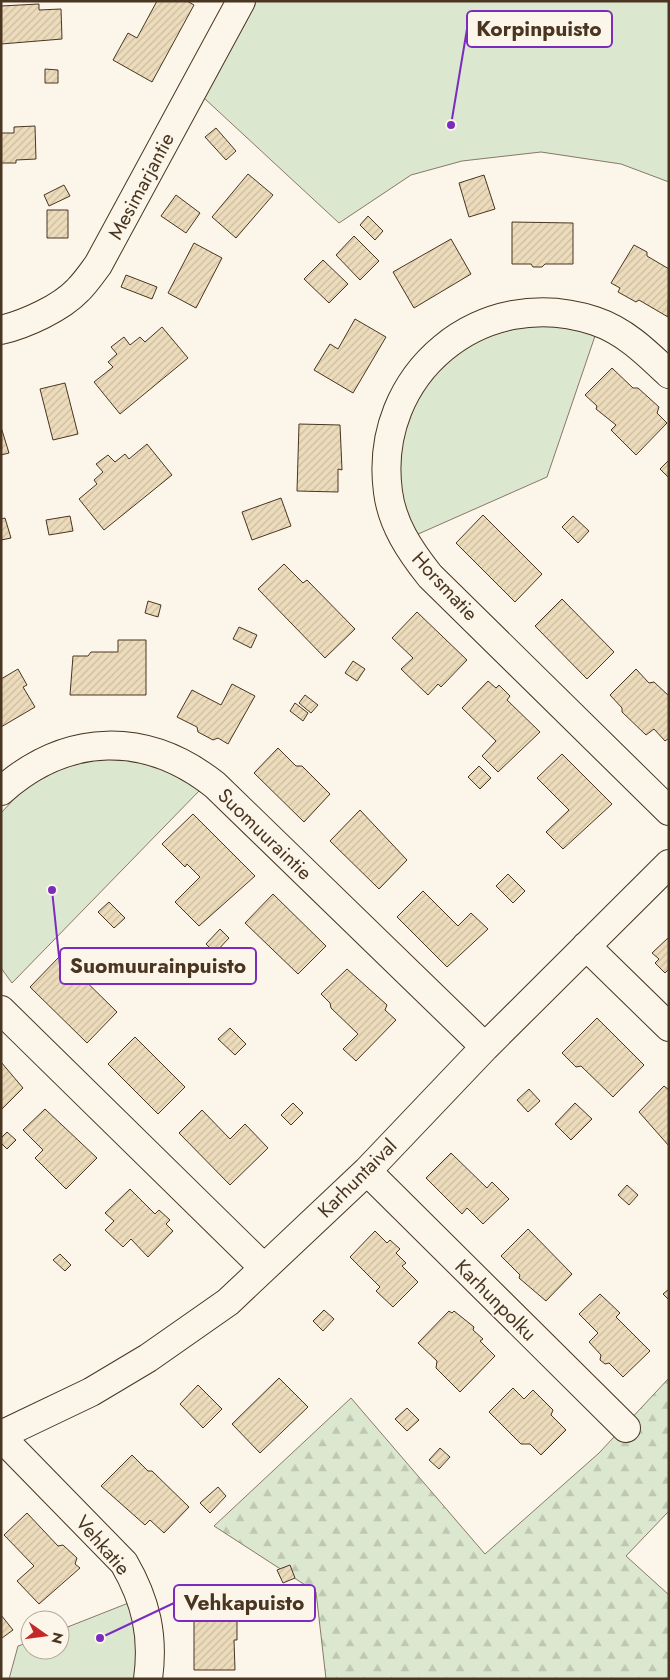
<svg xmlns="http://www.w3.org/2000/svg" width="670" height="1680" font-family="Jost,sans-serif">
	<defs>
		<pattern id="forest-firs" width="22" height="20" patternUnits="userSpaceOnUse" patternTransform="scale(1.25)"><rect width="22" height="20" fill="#dce7d0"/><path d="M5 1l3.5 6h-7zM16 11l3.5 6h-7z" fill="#bec7b2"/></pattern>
		<pattern id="building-hatch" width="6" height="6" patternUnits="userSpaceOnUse" patternTransform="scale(1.25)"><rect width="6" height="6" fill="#ecdcbc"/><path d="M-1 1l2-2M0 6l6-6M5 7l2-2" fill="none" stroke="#ccbda1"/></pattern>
	</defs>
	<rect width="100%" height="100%" fill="#fbf6e9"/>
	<!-- forest -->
	<path fill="url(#forest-firs)" stroke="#887966" d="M669 1378V1511L626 1556 669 1595V1679H326L316 1592 214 1526 351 1398 485 1554 599 1453Z"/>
	<!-- park -->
	<path fill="#dce7d0" stroke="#887966" d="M256 1H669V182L621 164 541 152 462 161 411 175 339 223 204 98Z
		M538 323 596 333 547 477 416 535 400 496 399 450 407 419 418 394 436 370 474 339Z
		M101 755 141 759 172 771 200 790 12 983 1 968V813L30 782 62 761Z
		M131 1602 139 1634 137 1679H9L18 1646 30 1642V1650H60V1630Z"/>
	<!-- building -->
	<path fill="url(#building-hatch)" stroke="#4a3520" d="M157 1H187L194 5 152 82 113 60 128 33 137 38Z
		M39 4V10L61 9 62 39 1 44V6Z
		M45 69 58 70V83H45Z
		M35 126 36 159 16 160V163H1V133H14V127Z
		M216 128 236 151 226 160 205 137Z
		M248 174 273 195 236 238 212 217Z
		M484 175 495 209 469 217 459 183Z
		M64 185 70 196 49 206 44 195Z
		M176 195 200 213 186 233 161 216Z
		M47 210H68V238H47Z
		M368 216 383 231 375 240 360 225Z
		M512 222 573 223V264H545L542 267H533L531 264H512Z
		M354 236 379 261 360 280 336 255Z
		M451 239 471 274 414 308 393 272Z
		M194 243 222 258 196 308 168 293Z
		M634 245 647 252V256L669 269 668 317 639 300 636 302 618 292 620 288 611 283Z
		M323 260 348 284 329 303 304 279Z
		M126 275 157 287 152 299 121 287Z
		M355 319 386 337 353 393 314 370 330 344 338 349Z
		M162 327 188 358 120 414 94 382 113 367 108 362 117 354 111 347 124 337 130 345 140 337 145 342Z
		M612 368 633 388H638L659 407 657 413 667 423 636 455 611 430 616 425 596 409 597 406 585 395Z
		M65 383 78 434 53 440 40 389Z
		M299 424 340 425 342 470 338 469V492L297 491Z
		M1 427 9 453 1 455Z
		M147 444 172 475 104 530 79 499 97 484 94 480 103 472 96 464 108 455 115 462 125 454 129 459Z
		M669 460V478L660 469Z
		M281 498 291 526 252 540 242 512Z
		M483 515 542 574 515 602 456 543Z
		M70 516 73 531 49 535 46 520Z
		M573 516 589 531 578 543 562 527Z
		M5 518 11 538 1 540V519Z
		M284 564 303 583 307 580 355 629 325 658 258 589Z
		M562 599 614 652 587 679 535 626Z
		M148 601 161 605 158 617 145 613Z
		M417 612 467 660 441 687 438 684 428 695 401 669 413 658 392 638Z
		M239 627 257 635 251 648 233 639Z
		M118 640H146V695H70L73 656H88L91 652H118Z
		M353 661 365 669 357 681 345 673Z
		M18 669 27 685 23 687 35 707 1 727V679Z
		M636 669 649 683 654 682 669 696V738L665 741 654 729 646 735 622 712V708L610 695Z
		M488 681 496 688 499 685 510 696 507 700 540 732 498 772 482 756 496 741 462 708Z
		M232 684 255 696 228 744 218 738 213 740 198 732 197 727 177 717 192 690 221 705Z
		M305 695 318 705 311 713 299 703Z
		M295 703 308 713 303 721 290 711Z
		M278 748 296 766H302L330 794 304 822 254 773Z
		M562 754 612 804 563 849 546 832 569 810 537 778Z
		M479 766 491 778 480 789 468 777Z
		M360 810 407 860 379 889 330 841Z
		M193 814 255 876 199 926 175 902 200 877 187 864 185 867 162 844Z
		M508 874 525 891 513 903 496 886Z
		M423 891 458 926 471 913 488 929 447 967 397 917Z
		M273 894 326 946 298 974 245 923Z
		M109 902 125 918 114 928 98 912Z
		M220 929 229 938 215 953 206 944Z
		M669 937V969L665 973 655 963 659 959 652 953Z
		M60 956 117 1012 87 1043 30 987Z
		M347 969 387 1005 385 1010 396 1020 356 1061 343 1049 358 1034 331 1008 330 1003 321 994Z
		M597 1018 644 1065 613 1097 581 1066 576 1067 562 1053Z
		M230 1028 246 1044 235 1055 218 1039Z
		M135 1037 185 1087 158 1114 108 1064Z
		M1 1062 23 1088 1 1110Z
		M664 1086 669 1090V1146L639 1112Z
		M529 1089 540 1101 528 1112 517 1100Z
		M293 1103 303 1113 291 1125 281 1115Z
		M575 1103 592 1119 571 1140 555 1124Z
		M45 1109 97 1158 66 1189 35 1158 43 1150 23 1130Z
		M202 1110 230 1139 245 1124 268 1148 230 1185 179 1133Z
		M7 1132 16 1140 7 1149 1 1143V1138Z
		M451 1153 487 1188 492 1182 509 1199 483 1224 467 1208 462 1214 426 1178Z
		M627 1185 638 1195 629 1205 618 1195Z
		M130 1189 155 1214 159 1210 170 1220 166 1224 173 1231 148 1257 131 1239 123 1247 105 1230 114 1221 105 1213Z
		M528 1229 572 1274 546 1301 519 1278 520 1275 501 1256Z
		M375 1231 387 1243 390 1240 400 1249 396 1253 406 1263 402 1266 418 1282 393 1307 376 1291 380 1287 350 1257Z
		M60 1254 71 1265 65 1271 53 1260Z
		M669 1289V1300L663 1294Z
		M600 1294 620 1313 616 1317 650 1351 623 1377 609 1363 605 1364 600 1360 601 1355 589 1342 598 1333 579 1314Z
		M324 1310 334 1319 323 1331 313 1321Z
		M449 1311 452 1313 454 1311 474 1327 473 1330 483 1339 480 1341 495 1356 460 1392 436 1368 437 1361 418 1343Z
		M279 1378 308 1407 260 1453 232 1424Z
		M198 1385 222 1409 203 1428 180 1404Z
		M513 1388 524 1399 533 1390 553 1410 551 1415 566 1430 541 1455 530 1444H521L489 1412Z
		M407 1408 419 1420 407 1431 395 1419Z
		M440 1448 450 1457 439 1469 429 1460Z
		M132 1455 148 1471H152L189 1507 164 1533 150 1520 145 1525 101 1486Z
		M218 1487 226 1496 210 1513 200 1503Z
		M27 1513 58 1546 63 1545 77 1558 75 1564 80 1568 39 1604 17 1581 34 1566 4 1535Z
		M290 1565 295 1578 283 1583 277 1570Z
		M208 1610H237V1640H234L235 1670H194V1617H208Z
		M1 1615 13 1630 2 1638 1 1637Z"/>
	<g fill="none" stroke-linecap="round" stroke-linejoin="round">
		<!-- minor casing -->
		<g stroke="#4a3520" stroke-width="30">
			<path id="minor" d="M1 330C26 324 61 308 78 290 86 282 92 273 98 265L241 1
				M669 374C647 353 625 331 595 321 482 283 372 374 388 492 392 524 410 551 430 576L669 811
				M1 791C67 732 147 731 215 785L485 1047
				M586 946 669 1027
				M1 1010 264 1268
				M367 1171 626 1428
				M1 1435 91 1392 148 1358 228 1302 367 1171 485 1047 669 864
				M1 1437 124 1563C146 1601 154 1636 148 1679"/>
		</g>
		<!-- minor -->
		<use href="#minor" stroke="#fbf6e9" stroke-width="28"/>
	</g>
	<g text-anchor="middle" stroke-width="4" stroke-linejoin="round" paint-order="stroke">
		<!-- street labels -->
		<g font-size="20" fill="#4a3520" stroke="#fbf6e9">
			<text transform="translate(141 186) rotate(-62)" y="7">Mesimarjantie</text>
			<text transform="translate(445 586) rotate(47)" y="7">Horsmatie</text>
			<text transform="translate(265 834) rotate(44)" y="7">Suomuuraintie</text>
			<text transform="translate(357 1178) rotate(-45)" y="7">Karhuntaival</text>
			<text transform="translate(496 1300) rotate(45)" y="7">Karhunpolku</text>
			<text transform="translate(103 1545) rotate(49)" y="7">Vehkatie</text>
		</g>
	</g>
	<!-- callouts -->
	<path fill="none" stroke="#7b2cbf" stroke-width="2" d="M451 125L467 29M52 890L60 966M100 1638L174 1603"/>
	<g fill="#7b2cbf" stroke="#fbf6e9" stroke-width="2">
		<circle cx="451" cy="125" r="5"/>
		<circle cx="52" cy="890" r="5"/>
		<circle cx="100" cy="1638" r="5"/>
	</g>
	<g fill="#fbf6e9" stroke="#7b2cbf" stroke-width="2">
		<rect x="467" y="11" width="145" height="36" rx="5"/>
		<rect x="60" y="948" width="196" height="36" rx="5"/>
		<rect x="174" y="1585" width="141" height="36" rx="5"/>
	</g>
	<g font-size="21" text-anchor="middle" font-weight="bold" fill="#4a3520">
		<text x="539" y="36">Korpinpuisto</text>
		<text x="158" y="973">Suomuurainpuisto</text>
		<text x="244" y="1610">Vehkapuisto</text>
	</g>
	<!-- border -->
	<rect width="670" height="1680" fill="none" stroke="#4a3520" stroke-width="5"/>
	<!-- north arrow -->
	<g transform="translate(45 1635) rotate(104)"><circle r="24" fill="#fbf6e9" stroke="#b4a999"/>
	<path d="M0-4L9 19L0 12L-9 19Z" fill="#c62828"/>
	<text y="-8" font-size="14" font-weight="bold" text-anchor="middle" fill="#4a3520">N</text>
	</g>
</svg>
